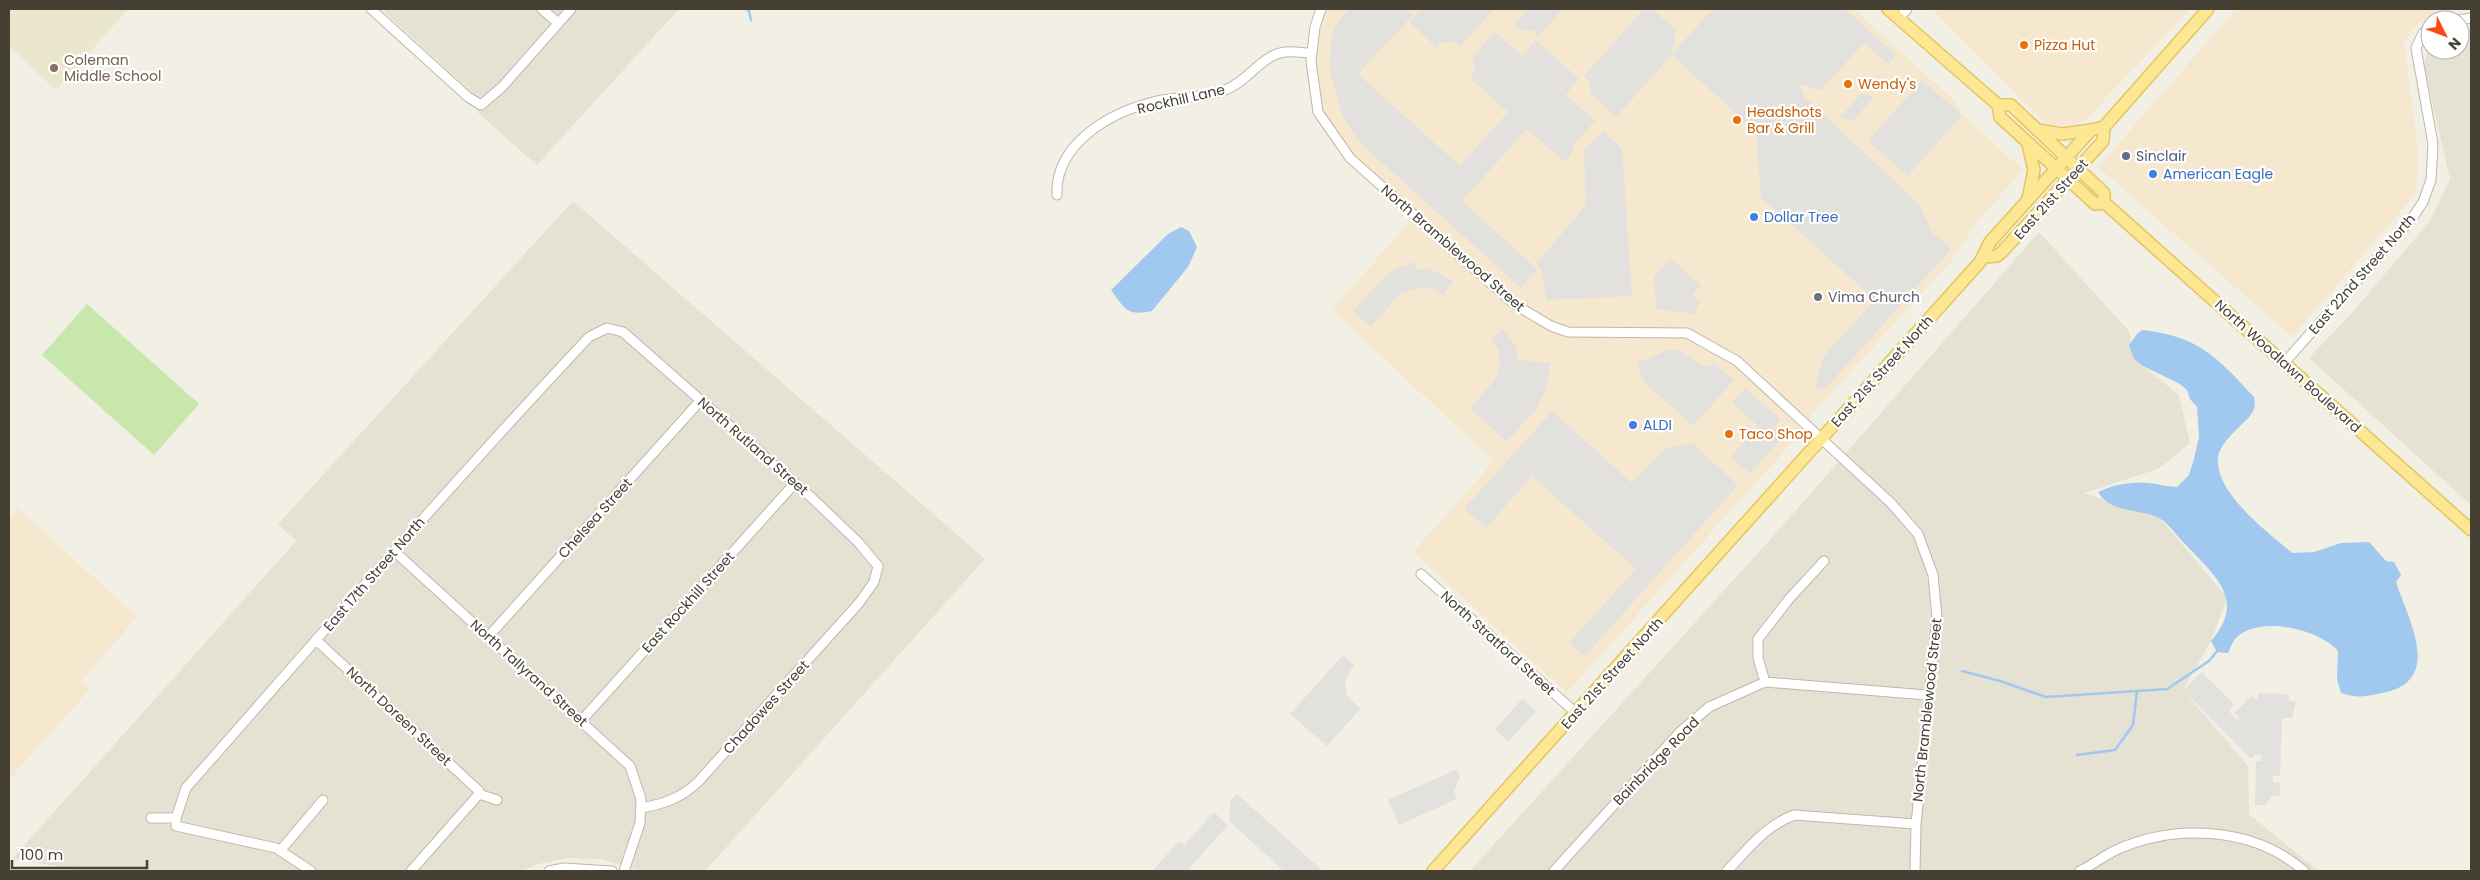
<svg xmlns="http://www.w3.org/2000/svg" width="2480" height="880" font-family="Poppins,sans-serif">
	<rect width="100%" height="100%" fill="#f2efe5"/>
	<!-- residential -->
	<path fill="#e6e2d3" d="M381 9H679L537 165 479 114 474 94Z
		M2471 28V505L2309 358 2349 316 2430 221 2450 179 2424 67 2430 34V50H2460V30Z
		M573 201 985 559 705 871H642L600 859 568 858 538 864 521 871H79L13 858 296 541 278 524Z
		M2039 232 2129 331 2134 359 2179 395 2190 443 2158 469 2084 493 2160 518 2227 598 2211 641 2183 690 2248 766 2249 814 2318 871H1470L1784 524Z"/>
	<!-- commercial -->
	<path fill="#f5e8cf" d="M1326 9H1854L1954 100 1963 115 2023 170 1975 224 1954 258 1816 410 1797 437 1567 693 1413 552 1494 461 1332 310 1415 216 1350 158 1318 112 1312 53Z
		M1931 9H2190L2086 119 2074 124 2048 125Z
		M2236 9H2457L2433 14 2417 24 2404 42 2419 158 2415 195 2292 337 2098 167Z
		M18 508 137 617 81 682 89 690 9 780V519Z"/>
	<!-- education -->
	<path fill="#ebe6ce" d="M9 9H128L56 90 9 46Z"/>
	<!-- green -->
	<path fill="#c8e7ad" d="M87 304 199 404 154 455 42 355Z"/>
	<!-- parking -->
	<path fill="#e3e1dd" d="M1348 9H1406L1413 15 1358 74 1460 166 1508 112 1471 79 1475 66 1472 57 1495 32 1595 121 1574 145 1569 158 1564 161 1527 129 1462 201 1537 269 1521 288 1369 151 1355 136 1343 116 1330 73V51L1334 28Z
		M1420 9H1494L1460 46 1455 41 1442 43 1437 48 1409 22Z
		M1528 9H1563L1538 36 1534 31 1519 29 1514 24Z
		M1644 9H1652L1676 30 1672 54 1713 9H1845L1896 55 1888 64 1864 43 1821 90 1799 84 1806 98 1919 204 1932 232 1951 249 1825 389 1815 387 1823 357 1875 300 1761 197 1756 132 1672 55 1616 117 1591 94 1588 80 1584 76Z
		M1536 40 1579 79 1566 94 1522 56Z
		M1922 80 1962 115 1908 176 1868 141Z
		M1861 94 1874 97 1853 121 1840 117Z
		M1603 131 1622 149 1632 296 1546 300 1541 268 1536 264 1586 205 1584 151Z
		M1670 258 1701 285 1694 292 1693 297 1700 300 1695 314 1656 309 1654 276Z
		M1415 262 1417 270 1429 268 1453 281 1443 295 1434 289 1420 288 1401 293 1371 327 1353 311 1385 276 1396 269Z
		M1503 328 1517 348V360L1550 363 1546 389 1536 409 1507 442 1470 408 1494 381 1499 370 1500 360 1498 348 1491 341Z
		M1668 350H1678L1708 368 1714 363 1734 380 1693 426 1644 382 1637 363Z
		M1745 388 1781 420 1774 427 1784 436 1750 474 1731 457 1758 426 1732 403Z
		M1552 411 1632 483 1666 448 1692 443 1738 485 1585 656 1569 643 1636 569 1532 476 1486 528 1464 509Z
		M1343 655 1354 665 1345 680 1346 694 1360 709 1327 746 1290 714Z
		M2202 672 2234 704 2229 711 2237 721 2239 718 2234 713 2251 696 2257 700 2258 693 2289 694V700L2296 702 2292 718H2282L2280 776H2273V782L2280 783V796H2272L2265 805H2255L2256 761H2261L2262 755H2255L2251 759 2183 690Z
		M1522 699 1536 711 1508 742 1495 729Z
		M1457 769 1460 777 1454 791 1457 799 1399 825 1388 800Z
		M1237 794 1323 871H1284L1229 821 1231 800Z
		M1214 812 1228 825 1187 871H1152L1179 841 1184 845Z"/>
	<!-- water -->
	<path fill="#a1c9ef" d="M1181 227 1189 231 1197 247 1188 267 1152 311C1126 316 1126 310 1111 290L1168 234Z
		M2142 330C2199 336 2218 358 2254 397 2257 411 2250 417 2240 426 2232 434 2220 445 2218 457 2214 493 2268 532 2292 553L2314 552 2341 543 2369 542 2386 561 2394 562 2401 575 2396 582C2408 619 2443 679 2386 692 2369 696 2358 699 2341 693L2337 679 2338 651C2319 629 2258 614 2235 639 2232 643 2230 648 2228 653L2217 652 2211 641C2247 600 2215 576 2186 545 2178 538 2169 523 2159 518 2139 508 2111 514 2098 492 2115 484 2130 482 2149 483 2159 484 2167 487 2177 487L2189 475 2194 459 2199 437 2197 407 2190 399 2187 390 2180 384 2143 366 2134 359 2129 345 2138 333Z"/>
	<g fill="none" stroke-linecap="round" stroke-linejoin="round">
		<!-- stream -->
		<path stroke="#a1c9ef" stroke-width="2.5" d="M746 9 749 11 751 20
			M1962 671 2000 681 2046 697 2167 689 2209 661 2218 650
			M2077 755 2115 750 2133 725 2137 691"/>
		<!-- minor casing -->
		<g stroke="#beb8a7" stroke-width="11">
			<path id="minor" d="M371 9 468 97 481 105 502 87 571 9
				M542 9 558 23
				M1321 9 1315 27 1311 61 1318 112 1350 158 1514 304 1551 326 1568 332 1687 333 1737 361 1891 503 1918 534 1933 575 1937 617 1916 824 1915 871
				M1899 18 1907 9
				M2460 20 2471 18
				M1057 195C1055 144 1109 113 1153 102 1177 96 1202 99 1225 90 1248 82 1261 55 1285 52 1294 51 1303 53 1312 53
				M2284 363 2411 220 2423 202 2431 180 2433 144 2416 48 2423 33 2430 28
				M394 551 630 766 641 799 640 823 624 871
				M1421 574 1576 713
				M489 636 700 401
				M316 640 479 791V794
				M1765 682 1758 658V639L1789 599 1824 561
				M581 721 795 483
				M479 794 497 800
				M151 818H176L186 788C319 637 451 484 589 337L607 328 623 332 813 499 858 542 878 566 874 582 859 603 698 782C681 798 664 804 641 808
				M176 818V826L276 848 311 871
				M280 851 323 800
				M411 871 479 794
				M549 871 564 868 612 871
				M1554 871 1680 732 1709 707 1765 682 1927 695
				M1727 871C1748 849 1765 826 1794 815L1916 824
				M2080 871C2092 865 2104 856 2116 850 2176 823 2254 827 2304 871"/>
		</g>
		<!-- major casing -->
		<g stroke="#e3c662" stroke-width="14">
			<path id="major" d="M1888 9 1998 105H2011L2104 193V203
				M1998 105 2000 117 2095 204 2104 203 2107 205 2471 530
				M2038 130 2062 134 2091 130
				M2028 199 2034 170 2028 144
				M1983 257 1997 256 2002 252 2103 141 2104 127
				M1433 871 1980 262 1990 242 2091 130 2104 127 2208 9"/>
		</g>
		<!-- minor -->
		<use href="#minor" stroke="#fff" stroke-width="9"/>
		<!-- major -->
		<use href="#major" stroke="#fde793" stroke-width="11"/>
	</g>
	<!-- markers -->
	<g fill="#e8710a" stroke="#fff" stroke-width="2">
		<circle cx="2024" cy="45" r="5"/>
		<circle cx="1848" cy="84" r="5"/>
		<circle cx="1737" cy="120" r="5"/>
		<circle cx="1729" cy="434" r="5"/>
	</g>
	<circle fill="#8d6e63" stroke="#fff" stroke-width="2" cx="54" cy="68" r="5"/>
	<circle fill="#5c6f8a" stroke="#fff" stroke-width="2" cx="2126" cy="156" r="5"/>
	<g fill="#3f7fe0" stroke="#fff" stroke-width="2">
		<circle cx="2153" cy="174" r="5"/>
		<circle cx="1754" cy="217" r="5"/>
		<circle cx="1633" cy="425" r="5"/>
	</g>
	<circle fill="#6b7280" stroke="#fff" stroke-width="2" cx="1818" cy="297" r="5"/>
	<g text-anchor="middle" stroke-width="4.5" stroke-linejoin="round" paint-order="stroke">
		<!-- food labels -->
		<g font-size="14" fill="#c56008" stroke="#fff" text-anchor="start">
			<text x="2034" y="50">Pizza Hut</text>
			<text x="1858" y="89">Wendy's</text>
			<text x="1747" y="117">Headshots<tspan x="1747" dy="16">Bar &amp; Grill</tspan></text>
			<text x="1739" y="439">Taco Shop</text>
		</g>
		<!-- education labels -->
		<g font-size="14" fill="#785e54" stroke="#fff" text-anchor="start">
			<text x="64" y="65">Coleman<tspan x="64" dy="16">Middle School</tspan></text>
		</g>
		<!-- street labels -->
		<g font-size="14" fill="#453f34" stroke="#fff">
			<text transform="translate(1181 99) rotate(-13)" y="5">Rockhill Lane</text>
			<text transform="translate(2051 199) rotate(-48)" y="5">East 21st Street</text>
			<text transform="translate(1453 248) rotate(41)" y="5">North Bramblewood Street</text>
			<text transform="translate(2362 274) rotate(-49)" y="5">East 22nd Street North</text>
			<text transform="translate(2288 366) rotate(42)" y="5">North Woodlawn Boulevard</text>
			<text transform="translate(1882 371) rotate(-48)" y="5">East 21st Street North</text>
			<text transform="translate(753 446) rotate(41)" y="5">North Rutland Street</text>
			<text transform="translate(595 518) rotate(-48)" y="5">Chelsea Street</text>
			<text transform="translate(374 574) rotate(-49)" y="5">East 17th Street North</text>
			<text transform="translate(688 602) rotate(-48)" y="5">East Rockhill Street</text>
			<text transform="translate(1498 643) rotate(42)" y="5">North Stratford Street</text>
			<text transform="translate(529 673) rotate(42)" y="5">North Tallyrand Street</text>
			<text transform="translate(1612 673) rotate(-48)" y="5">East 21st Street North</text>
			<text transform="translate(766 707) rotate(-48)" y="5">Chadowes Street</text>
			<text transform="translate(1927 710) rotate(-84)" y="5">North Bramblewood Street</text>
			<text transform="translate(399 716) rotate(43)" y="5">North Doreen Street</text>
			<text transform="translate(1656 761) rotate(-46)" y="5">Bainbridge Road</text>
		</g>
		<!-- service labels -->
		<g font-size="14" fill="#4e5e75" stroke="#fff" text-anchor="start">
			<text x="2136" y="161">Sinclair</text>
		</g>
		<!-- shop labels -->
		<g font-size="14" fill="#366cbe" stroke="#fff" text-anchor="start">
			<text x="2163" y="179">American Eagle</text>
			<text x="1764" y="222">Dollar Tree</text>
			<text x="1643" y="430">ALDI</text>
		</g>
		<!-- worship labels -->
		<g font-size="14" fill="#5b616d" stroke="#fff" text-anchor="start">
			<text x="1828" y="302">Vima Church</text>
		</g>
	</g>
	<!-- border -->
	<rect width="2480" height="880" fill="none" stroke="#453f34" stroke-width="20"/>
	<!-- north arrow -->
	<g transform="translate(2445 35) rotate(132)"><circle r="24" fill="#ffffff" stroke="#b5b2ae"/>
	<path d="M0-4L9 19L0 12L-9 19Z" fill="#f94915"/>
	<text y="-8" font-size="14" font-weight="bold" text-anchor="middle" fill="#453f34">N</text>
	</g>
	<!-- scale -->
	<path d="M12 860v8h135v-8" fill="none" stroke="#453f34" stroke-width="2.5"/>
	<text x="20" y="860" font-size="15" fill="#453f34" stroke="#ffffff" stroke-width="4" paint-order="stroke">100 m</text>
</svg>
